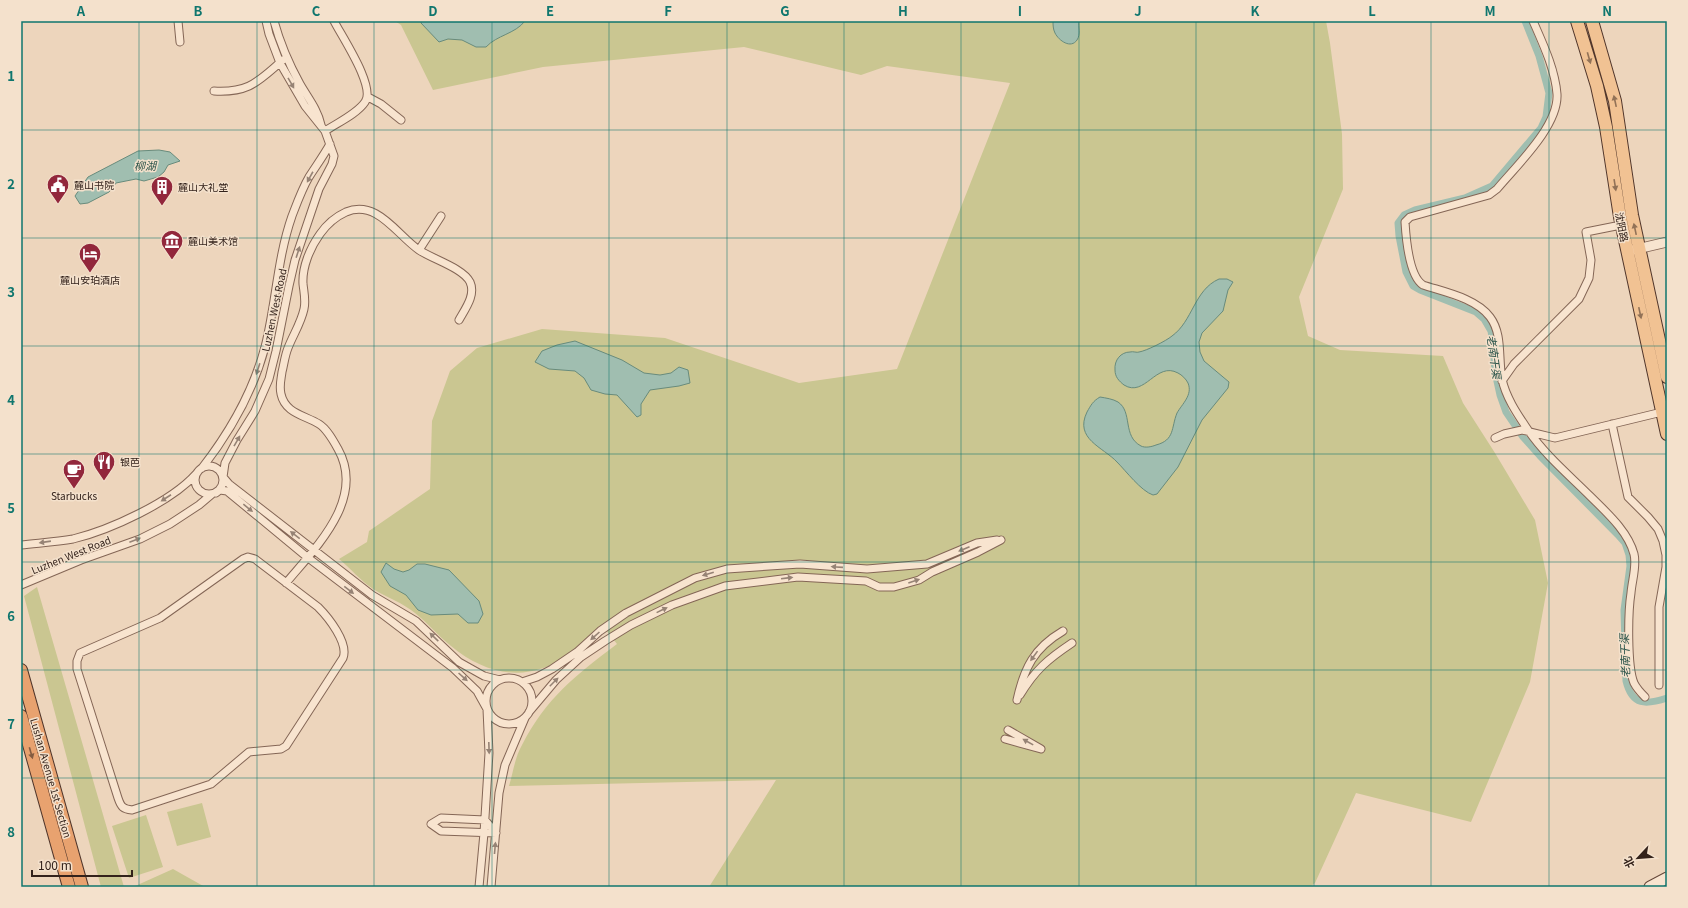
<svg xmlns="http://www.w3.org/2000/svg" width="1688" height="908" font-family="Georgia,'Noto Sans SC',serif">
	<rect width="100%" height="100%" fill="#edd5bc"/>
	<!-- green -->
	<path fill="#cac691" d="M395 21H1326L1330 43 1342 134 1343 189 1299 297 1308 336 1340 350 1443 356 1463 403 1495 453 1535 520 1548 583 1530 682 1471 822 1356 793 1315 883 1310 887H709L776 780 509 786C513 773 515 757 522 745 546 698 576 675 617 644L602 625C591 635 580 646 568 655 529 683 487 676 451 646 438 636 428 623 415 613 403 603 386 597 373 589 361 581 350 568 339 559L367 542 369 531 430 489 432 421 450 371 477 348 542 329 665 338 799 383 897 369 1010 83 887 66 861 75 744 47 543 67 433 90 401 25Z
		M37 587 124 887H101L24 596Z
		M202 803 211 837 177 846 167 812Z
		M146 815 163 867 129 878 112 826Z
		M173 869 205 887H133Z"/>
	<!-- water -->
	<path fill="#a0beb0" stroke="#688b7c" d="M421 21H525C515 34 497 35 486 47H476L462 40 448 39 439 42 421 23Z
		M1053 21H1079C1078 27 1081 34 1077 40 1071 49 1059 41 1055 33 1053 29 1053 25 1053 21Z
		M159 150 170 152 180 161 168 165 164 172 158 177 144 181 136 179 116 183 109 192 88 203 80 204 75 196 88 177 138 151Z
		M1219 279H1227L1233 282 1228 290 1223 311 1202 333 1199 342 1200 352 1204 361 1229 382 1228 388 1202 420 1178 467 1157 494 1153 495C1141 491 1126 471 1117 462 1103 447 1074 439 1087 412 1091 405 1093 401 1100 397 1106 398 1113 399 1118 402 1133 412 1122 436 1141 446 1145 448 1151 447 1156 445 1175 440 1171 428 1177 413 1182 404 1193 395 1188 383 1186 379 1182 375 1178 373 1156 361 1145 398 1124 385 1119 381 1115 377 1115 370 1114 360 1121 352 1130 352 1133 351 1137 353 1139 352 1146 351 1166 341 1172 336 1193 321 1194 290 1219 279Z
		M575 341 622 360 644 373 660 375 671 373 679 367 688 370 690 383 679 386 650 390 641 404V415L637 417 617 395 605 394 591 390 584 378 575 371 549 369 535 362 542 351 557 345Z
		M386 563 394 569 403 572 409 570 417 564H425L449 570 479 601 483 614 478 623H468L458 614 431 615 418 610 406 595 390 586 381 572Z"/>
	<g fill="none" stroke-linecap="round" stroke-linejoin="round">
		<!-- canal -->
		<path stroke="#a0beb0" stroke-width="7" d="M1525 21 1539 56 1549 93 1546 117 1541 128 1492 186 1465 198 1415 210 1404 215 1398 223 1399 236 1406 272 1413 286 1420 290 1476 312 1484 319 1491 331 1493 343 1495 372 1500 395 1506 412 1523 437 1540 456 1618 535 1625 543 1629 555 1630 566 1624 610 1626 681C1632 706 1646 705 1667 698"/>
		<!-- minor casing -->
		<g stroke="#846656" stroke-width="9">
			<path id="minor" d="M178 21 180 42
				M266 21 269 34 280 63 305 106 325 131 334 156 332 164 319 189 295 260 289 286 276 351 269 379 255 411 237 440 225 463 223 477 229 484 372 595 416 621 459 662 484 676 500 680
				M274 21C280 43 289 64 300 84 308 98 318 110 321 125
				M1533 21C1543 44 1555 69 1557 94 1559 126 1516 166 1497 189L1489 195 1410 217 1405 222C1406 238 1409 276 1423 285 1444 292 1476 298 1490 317 1503 334 1498 359 1502 379 1506 398 1518 415 1528 430 1545 455 1569 475 1590 496 1606 512 1628 531 1634 554 1637 566 1632 580 1631 593 1628 612 1627 666 1634 683 1637 689 1641 693 1645 697
				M214 91C250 93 258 81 283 60
				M368 97 381 104 401 120
				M325 131C337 123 357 114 365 102 376 87 342 37 334 21
				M419 250 441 216
				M1502 381 1514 364 1579 299 1589 278 1591 260 1586 232 1621 225
				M1612 424 1628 497 1648 517 1658 529 1663 541 1666 555V567L1659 607V685
				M1495 438 1504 434 1522 430 1555 438 1662 412
				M195 480a14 14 0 1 1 28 0a14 14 0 1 1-28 0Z
				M202 468C230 432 253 392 265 347 276 304 277 259 292 216 297 203 302 189 309 177 316 166 324 155 330 144
				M216 493 220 490 227 491 307 557 453 668 477 691 487 709 489 753 484 833 479 887
				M21 545C38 543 56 542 73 539 110 530 171 502 196 474
				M248 557 255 559 318 607C328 617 349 643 343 658L286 746 281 749 249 752 211 784 132 810C123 809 121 807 118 798L77 669V661L80 653 160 618 243 559Z
				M286 583C316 547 366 499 338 449 333 440 327 429 319 424 304 415 285 413 281 394 279 386 281 380 282 372 284 364 285 355 288 348 293 335 301 323 304 309 306 301 304 293 303 284 302 267 310 248 320 234 327 224 335 217 346 212 377 199 397 235 419 250 432 259 463 268 470 282 476 295 465 309 459 320
				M21 585 81 560 140 539 170 524 199 505 212 494
				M486 701a23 23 0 1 1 46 0a23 23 0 1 1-46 0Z
				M522 682 537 677 552 669 577 652 600 631 626 613 695 578 727 569 800 564 867 569 927 564 977 543 997 540
				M1020 695C1035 670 1048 659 1072 643
				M1017 700C1024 668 1034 648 1063 631
				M529 712 556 680 581 657 605 641 631 625 672 605 725 586 798 577 866 581 879 587H894L919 580 932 572 978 552 1001 540
				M1005 739 1041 749 1008 730
				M441 818 485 820 496 833 441 831 431 824Z
				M491 887 499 793 505 765 525 718"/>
		</g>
		<!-- tertiary casing -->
		<g stroke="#846656" stroke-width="11">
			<path id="tertiary" d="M1633 250 1667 242"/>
		</g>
		<!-- secondary casing -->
		<g stroke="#66483a" stroke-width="13">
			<path id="secondary" d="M1650 887 1667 878"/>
		</g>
		<!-- primary casing -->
		<g stroke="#51362b" stroke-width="14">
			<path id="primary" d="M1577 21 1597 86 1606 127 1620 217 1667 434
				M1592 21 1615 101 1632 215 1667 377"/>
		</g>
		<!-- trunk casing -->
		<g stroke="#51362b" stroke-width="14">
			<path id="trunk" d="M21 670 82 887
				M21 716 69 887"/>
		</g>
		<!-- minor -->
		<use href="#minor" stroke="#f8e4cf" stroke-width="7"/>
		<!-- tertiary -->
		<use href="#tertiary" stroke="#f8e4cf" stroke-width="9"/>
		<!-- secondary -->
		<use href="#secondary" stroke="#f8e4cf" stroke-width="11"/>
		<!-- primary -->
		<use href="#primary" stroke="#f1c293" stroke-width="12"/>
		<!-- trunk -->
		<use href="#trunk" stroke="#e8a26f" stroke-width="12"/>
	</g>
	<!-- one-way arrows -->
	<defs><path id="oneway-solid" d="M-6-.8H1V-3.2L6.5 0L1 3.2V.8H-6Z"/></defs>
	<g fill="#927257">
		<use href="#oneway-solid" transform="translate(1589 58) rotate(74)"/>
		<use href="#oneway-solid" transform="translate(1615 101) rotate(-102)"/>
		<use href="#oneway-solid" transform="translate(1615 185) rotate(81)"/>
		<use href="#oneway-solid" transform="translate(1635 229) rotate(-102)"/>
		<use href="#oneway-solid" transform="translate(1640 313) rotate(78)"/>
	</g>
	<g fill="#968375">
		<use href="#oneway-solid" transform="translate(291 83) rotate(60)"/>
		<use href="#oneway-solid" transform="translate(310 177) rotate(119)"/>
		<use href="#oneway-solid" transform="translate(298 252) rotate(-72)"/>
		<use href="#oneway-solid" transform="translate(258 369) rotate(108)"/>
		<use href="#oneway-solid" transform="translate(237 441) rotate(-60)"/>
		<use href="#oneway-solid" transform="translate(166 498) rotate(147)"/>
		<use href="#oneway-solid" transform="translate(248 508) rotate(39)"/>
		<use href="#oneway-solid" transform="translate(295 535) rotate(-142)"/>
		<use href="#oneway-solid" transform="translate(135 540) rotate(-21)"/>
		<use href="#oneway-solid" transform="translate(45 542) rotate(172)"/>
		<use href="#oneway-solid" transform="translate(964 549) rotate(157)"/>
		<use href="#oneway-solid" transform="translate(837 567) rotate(-176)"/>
		<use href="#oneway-solid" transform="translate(708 574) rotate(164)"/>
		<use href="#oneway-solid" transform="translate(787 578) rotate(-7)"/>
		<use href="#oneway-solid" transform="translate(914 581) rotate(-19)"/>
		<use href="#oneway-solid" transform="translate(349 590) rotate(38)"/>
		<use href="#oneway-solid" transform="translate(662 610) rotate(-26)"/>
		<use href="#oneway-solid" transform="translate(595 636) rotate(138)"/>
		<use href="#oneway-solid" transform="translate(434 637) rotate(-136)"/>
		<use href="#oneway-solid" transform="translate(1034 656) rotate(126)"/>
		<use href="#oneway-solid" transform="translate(463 677) rotate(42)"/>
		<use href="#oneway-solid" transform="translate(554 682) rotate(-45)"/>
		<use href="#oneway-solid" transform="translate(1028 742) rotate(-151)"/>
		<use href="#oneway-solid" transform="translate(489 748) rotate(88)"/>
		<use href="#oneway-solid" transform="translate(495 848) rotate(-85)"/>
	</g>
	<use fill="#845c41" href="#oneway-solid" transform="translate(31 753) rotate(74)"/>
	<!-- grid -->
	<path fill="none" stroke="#0f766e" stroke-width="1" stroke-opacity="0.55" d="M139 21V887M257 21V887M374 21V887M492 21V887M609 21V887M727 21V887M844 21V887M961 21V887M1079 21V887M1196 21V887M1314 21V887M1431 21V887M1549 21V887M21 130H1667M21 238H1667M21 346H1667M21 454H1667M21 562H1667M21 670H1667M21 778H1667"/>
	<!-- icons -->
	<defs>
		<g id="civic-pin" transform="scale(1.15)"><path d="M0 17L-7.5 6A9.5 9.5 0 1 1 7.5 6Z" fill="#92273c" stroke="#f4e1cc"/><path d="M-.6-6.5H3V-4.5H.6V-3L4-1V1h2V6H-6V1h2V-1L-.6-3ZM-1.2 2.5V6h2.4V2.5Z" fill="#fff"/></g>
		<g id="building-pin" transform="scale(1.15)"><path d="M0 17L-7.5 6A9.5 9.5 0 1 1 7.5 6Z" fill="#92273c" stroke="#f4e1cc"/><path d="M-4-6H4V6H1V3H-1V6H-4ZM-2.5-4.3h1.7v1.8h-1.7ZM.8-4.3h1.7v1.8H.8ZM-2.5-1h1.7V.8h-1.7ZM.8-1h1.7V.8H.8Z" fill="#fff"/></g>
		<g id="museum-pin" transform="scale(1.15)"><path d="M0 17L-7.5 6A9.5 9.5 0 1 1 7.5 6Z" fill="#92273c" stroke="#f4e1cc"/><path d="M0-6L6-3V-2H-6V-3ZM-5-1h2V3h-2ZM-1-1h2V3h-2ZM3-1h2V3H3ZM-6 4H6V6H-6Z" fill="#fff"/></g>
		<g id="hotel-pin" transform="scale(1.15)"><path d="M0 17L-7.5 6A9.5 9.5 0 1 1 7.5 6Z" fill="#92273c" stroke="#f4e1cc"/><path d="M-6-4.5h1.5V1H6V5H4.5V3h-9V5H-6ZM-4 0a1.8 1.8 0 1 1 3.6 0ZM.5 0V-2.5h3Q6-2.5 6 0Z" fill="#fff"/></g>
		<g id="restaurant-pin" transform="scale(1.15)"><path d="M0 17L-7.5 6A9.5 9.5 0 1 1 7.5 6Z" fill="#92273c" stroke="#f4e1cc"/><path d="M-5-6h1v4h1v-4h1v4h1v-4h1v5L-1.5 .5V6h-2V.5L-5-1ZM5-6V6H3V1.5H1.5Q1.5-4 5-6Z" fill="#fff"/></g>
		<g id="cafe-pin" transform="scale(1.15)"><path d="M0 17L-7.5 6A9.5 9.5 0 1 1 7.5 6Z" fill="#92273c" stroke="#f4e1cc"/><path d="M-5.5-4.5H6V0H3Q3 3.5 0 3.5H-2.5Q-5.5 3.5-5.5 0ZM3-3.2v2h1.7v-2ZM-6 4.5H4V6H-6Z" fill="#fff"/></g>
	</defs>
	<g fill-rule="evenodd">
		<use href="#civic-pin" x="58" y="185"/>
		<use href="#building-pin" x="162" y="187"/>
		<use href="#museum-pin" x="172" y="241"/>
		<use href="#hotel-pin" x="90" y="254"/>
		<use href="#restaurant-pin" x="104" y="462"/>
		<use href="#cafe-pin" x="74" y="470"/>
	</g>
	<g text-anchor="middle" stroke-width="3" stroke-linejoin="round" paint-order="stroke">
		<!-- poi labels -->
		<g font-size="10" fill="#33221b" stroke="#f4e1cc" text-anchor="start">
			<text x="74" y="189">麓山书院</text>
			<text x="178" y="191">麓山大礼堂</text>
			<text x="188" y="245">麓山美术馆</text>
			<text x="90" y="284" text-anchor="middle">麓山安珀酒店</text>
			<text x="120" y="466">银芭</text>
			<text x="74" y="500" text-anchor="middle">Starbucks</text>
		</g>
		<!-- street labels -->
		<g font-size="10" fill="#33221b" stroke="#f4e1cc">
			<text transform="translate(1622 227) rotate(79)" y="4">沈阳路</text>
			<text transform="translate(274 310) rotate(-78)" y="4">Luzhen West Road</text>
			<text transform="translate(71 555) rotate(-22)" y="4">Luzhen West Road</text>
			<text transform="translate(51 778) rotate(74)" y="4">Lushan Avenue 1st Section</text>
		</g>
		<!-- water labels -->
		<g font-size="11" font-style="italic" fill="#2a5349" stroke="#f4e1cc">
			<text x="145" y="170">柳湖</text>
			<text transform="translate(1494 357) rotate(82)" y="4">老南干渠</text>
			<text transform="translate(1625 656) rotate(-92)" y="4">老南干渠</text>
		</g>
	</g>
	<!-- border -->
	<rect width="1688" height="908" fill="none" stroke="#f4e1cc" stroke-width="44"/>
	<!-- north arrow -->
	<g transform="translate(1638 858) rotate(244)" stroke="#f4e1cc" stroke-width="3" paint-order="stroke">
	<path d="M0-3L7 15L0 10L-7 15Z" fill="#33221b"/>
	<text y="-6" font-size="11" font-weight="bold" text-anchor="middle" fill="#33221b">北</text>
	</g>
	<!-- scale -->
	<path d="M32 870v6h100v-6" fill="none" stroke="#33221b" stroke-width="2"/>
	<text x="38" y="870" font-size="12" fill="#33221b" stroke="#f4e1cc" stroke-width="3" paint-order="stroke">100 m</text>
	<rect x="22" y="22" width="1644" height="864" fill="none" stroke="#0f766e" stroke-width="1.5"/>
	<g font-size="13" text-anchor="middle" font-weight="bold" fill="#0f766e">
		<text x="81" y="16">A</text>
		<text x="198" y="16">B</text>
		<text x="316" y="16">C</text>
		<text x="433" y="16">D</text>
		<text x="550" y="16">E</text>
		<text x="668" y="16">F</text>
		<text x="785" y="16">G</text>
		<text x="903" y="16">H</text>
		<text x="1020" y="16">I</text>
		<text x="1138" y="16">J</text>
		<text x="1255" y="16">K</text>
		<text x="1372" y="16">L</text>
		<text x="1490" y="16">M</text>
		<text x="1607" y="16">N</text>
		<text x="11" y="81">1</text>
		<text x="11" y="189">2</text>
		<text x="11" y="297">3</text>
		<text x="11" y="405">4</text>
		<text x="11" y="513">5</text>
		<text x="11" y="621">6</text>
		<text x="11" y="729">7</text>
		<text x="11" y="837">8</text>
	</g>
</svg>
